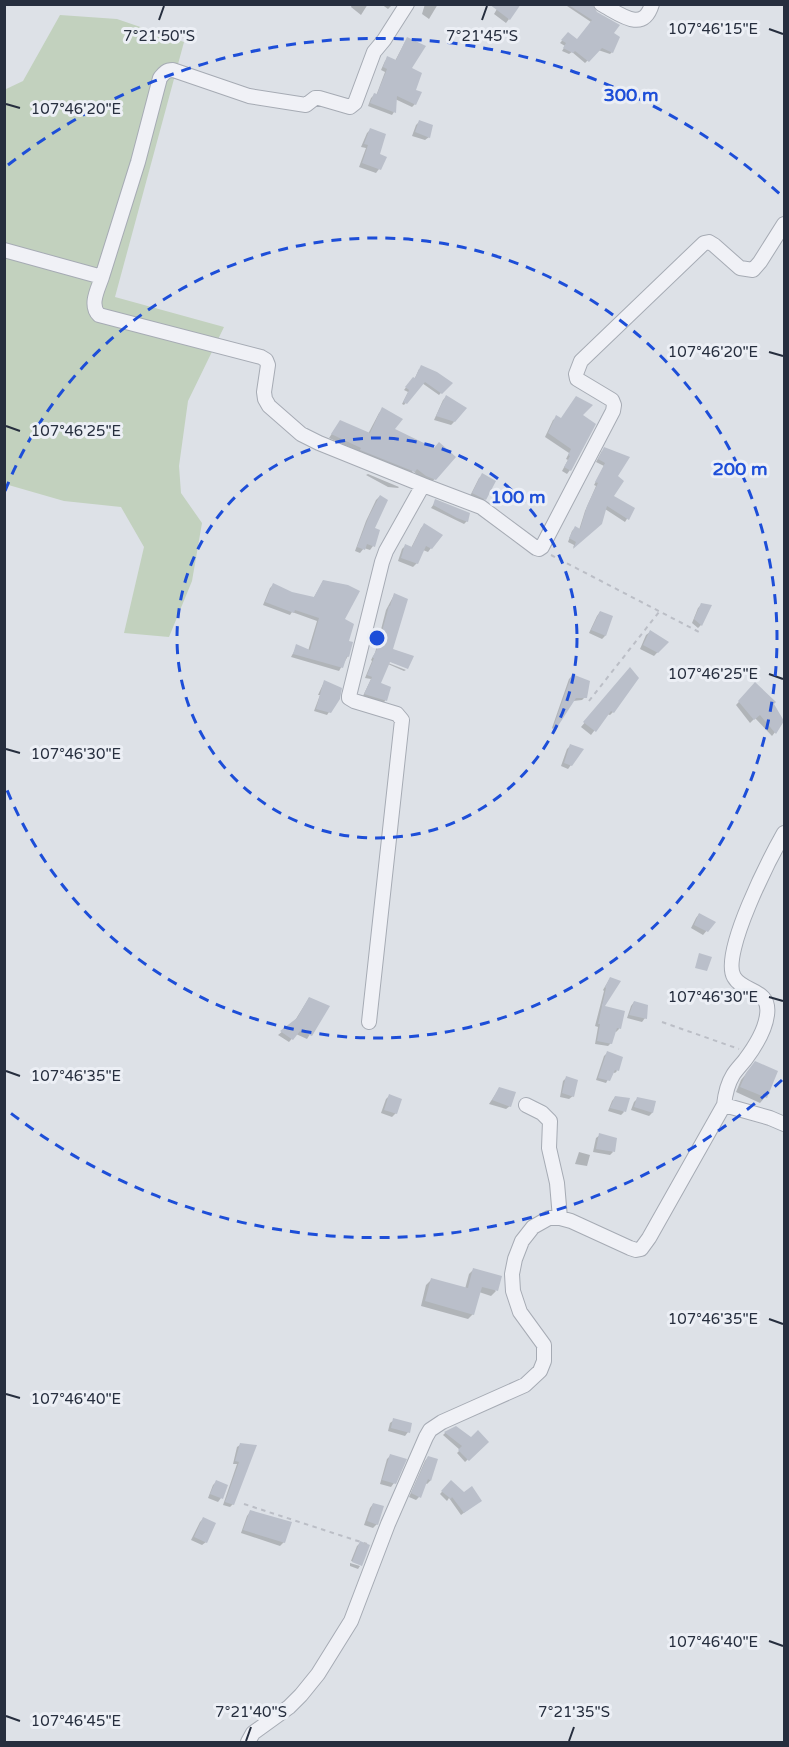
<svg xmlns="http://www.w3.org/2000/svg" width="789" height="1747" font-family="'Varela Round',sans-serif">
	<rect width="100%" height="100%" fill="#dde1e7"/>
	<!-- green -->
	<path fill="#c2d1be" d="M60 15 117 19 184 42 115 297 224 327 188 401 179 466 181 493 202 523 192 581 169 637 124 633 144 547 121 507 64 501 5 484 4 90 23 81Z"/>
	<!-- shadow -->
	<path fill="#0003" d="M352 4H368L361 15 351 7Z
		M381 4H393L388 9Z
		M425 4H438L429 19 422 14Z
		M500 4 509 19 506 23 494 14Z
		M564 4H591L592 9 612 33V52L610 54 598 50 585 63 572 52 569 54 562 51 565 46 560 43 568 34 577 41 591 22Z
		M405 42 414 91 415 104 412 107 395 99 394 112 392 115 368 106 371 98 374 95 376 96 385 72 381 70 385 61 388 58 395 61Z
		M420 121 429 137 425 140 412 136 416 125Z
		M370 130 378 155 379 169 376 173 359 167 366 148 361 147 367 133Z
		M419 369 450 383 439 395 422 383 404 405 402 404 408 392 404 390 411 381 414 380Z
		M446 397 454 422 451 425 434 420 443 400Z
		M383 409 393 430 454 457 431 483 422 479 413 471 410 474 329 438 337 426 368 434 379 413Z
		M581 416 570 470 567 474 562 471 568 460 566 459 569 453 545 437 553 420 557 417 561 419Z
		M602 451 616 477 612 497 633 509 625 522 605 509 600 523 573 548 574 545 568 542 572 531 575 528 579 530 585 511 596 486 594 485 604 466 596 462Z
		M368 474 399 487 398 488 388 487 366 475Z
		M483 475 485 499 482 502 470 496 479 478Z
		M380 496 373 529V546L370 550 364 548 360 553 355 551 366 521 376 500Z
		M436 501 467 521 464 524 431 508Z
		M424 525 431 548 428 552 423 550 417 563 413 567 398 561 402 549 406 545 411 548 421 528Z
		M323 581 343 620 347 642 348 656 339 671 291 657 297 646 308 651 317 621 292 612 290 615 263 605 270 588 273 585 292 593 313 599Z
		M394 595 391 650 383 661 406 670 404 671 388 664 379 684 389 688 385 701 383 703 363 696 371 679 365 678 372 661 371 660 375 653 386 610Z
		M701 605V625L698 628 692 623 698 608Z
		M600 612 605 636 602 639 589 633 597 616Z
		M650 632 667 642 654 656 640 649 646 635Z
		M627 672 613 712 610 715 607 714 591 735 581 727Z
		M572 676 585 697 582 700 573 701 553 729 552 728 569 679Z
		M324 682 329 712 327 715 314 711 320 695H318Z
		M755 685 772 704 783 722 772 736 755 718 750 723 736 705Z
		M570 746 571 765 568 769 561 766 567 749Z
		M699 914 714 922 703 935 691 928 696 918Z
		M610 978 602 1007 624 1012 619 1029 616 1032 614 1031 611 1043 608 1046 595 1044 598 1027 595 1026 604 991 603 990Z
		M309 998 328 1006 307 1039 296 1034 289 1042 278 1035 294 1022Z
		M634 1002 645 1018 642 1022 627 1018 631 1006Z
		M607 1053 617 1071 615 1073 612 1072 606 1083 596 1080 604 1056Z
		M750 1069 765 1097 760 1103 736 1092 741 1080Z
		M566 1078 573 1096 569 1099 560 1097 563 1081Z
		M499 1089 510 1106 506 1109 489 1104Z
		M389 1096 396 1113 392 1117 381 1113 386 1099Z
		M615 1097 624 1112 621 1115 608 1111 612 1101Z
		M638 1098 655 1103 652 1113 649 1116 631 1110 634 1102Z
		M600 1135 613 1152 610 1155 593 1152 596 1138Z
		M579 1152 590 1155 587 1166 575 1164Z
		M474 1269 496 1291 491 1296 479 1292 473 1314 468 1319 421 1306 426 1285 431 1280 465 1289 469 1274Z
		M394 1420 408 1432 405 1436 388 1431 390 1423Z
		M446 1432 471 1439 487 1441 465 1462 457 1453 460 1450 443 1435Z
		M240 1445 255 1447 233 1504 230 1507 223 1505 237 1464H233L237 1447Z
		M390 1456 394 1483 391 1487 380 1484 387 1459Z
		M428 1457 436 1460 430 1481 427 1484 425 1483 419 1497 416 1500 409 1497 425 1461Z
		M216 1482 226 1486 221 1498 218 1502 208 1498 213 1485Z
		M451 1482 477 1503 461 1515 449 1498 447 1501 440 1494Z
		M373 1504 377 1524 373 1528 364 1525 370 1508Z
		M250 1512 284 1542 280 1546 241 1533 247 1516Z
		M204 1518 206 1542 202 1545 191 1540 200 1522Z
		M360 1543 362 1564 351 1561 357 1546Z
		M350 1563 360 1566 358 1569 350 1566Z"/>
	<!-- building -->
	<path fill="#babfca" d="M489 4H521L510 20Z
		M567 4H592L597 12 620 25 614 33 620 37 613 53 602 48 589 62 575 51 573 53 563 48 566 43 561 40 568 32 577 39 592 20Z
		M407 37 426 46 412 68 422 73 416 90 422 92 416 105 397 96 396 113 370 103 374 93 377 94 387 69 383 67 387 56 396 60Z
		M419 120 433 125 430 138 415 132Z
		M370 128 386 134 380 154 387 157 381 170 362 163 368 145 364 144Z
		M421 365 437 372 453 383 442 394 425 382 407 404 403 402 409 390 405 387 413 377 415 378Z
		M446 395 467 408 455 422 436 416Z
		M576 396 593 405 583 415 596 424 571 471 564 467 570 456 568 455 571 449 548 433 556 415 561 418Z
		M382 407 403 419 395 429 434 448 439 442 456 457 436 480 426 476 417 469 415 472 360 450 361 448 331 434 340 420 370 433Z
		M604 447 630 457 618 476 624 481 614 496 635 508 629 520 607 506 602 524 573 549 576 542 569 538 575 526 580 529 587 506 598 483 595 482 605 463 598 459Z
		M482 473 496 481 486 500 472 493Z
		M380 495 388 500 375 528 380 530 375 547 367 544 365 550 357 547 369 516Z
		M435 499 470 513 468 522 457 518 433 505Z
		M424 523 443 535 432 549 426 546 418 564 401 558 405 544 412 547Z
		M323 580 348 585 360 591 345 619 354 624 349 641 353 642 349 657 347 656 343 668 293 654 296 644 310 650 319 618 295 610 294 613 265 602 273 583 292 592 314 597Z
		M394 593 408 599 393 649 414 656 408 669 390 662 381 683 391 687 387 701 364 694 372 677 367 675 374 658H372L377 649 389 606H390Z
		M701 603 712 605 702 626 694 619Z
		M600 611 613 616 606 636 591 630Z
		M650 630 669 642 658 653 643 645Z
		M630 667 639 678 614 713 611 711 596 732 583 722Z
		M572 674 590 681 587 698H576L558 726 554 725Z
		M324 680 342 688 340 699 331 713 316 709Z
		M755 682 776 702 774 704 784 721 776 734 760 715 754 720 738 701Z
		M570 744 584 749 572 766 564 763Z
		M699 913 716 922 708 932 694 925Z
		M699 953 712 957 707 971 695 968Z
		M610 977 621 981 605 1006 625 1011 621 1029 617 1028 612 1044 597 1041 600 1024H598L606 988 605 987Z
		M309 997 330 1006 312 1036 300 1031 293 1040 280 1031 297 1018Z
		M634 1001 648 1005 647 1019 629 1015Z
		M607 1051 623 1057 619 1071 615 1070 610 1081 598 1078Z
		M755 1061 778 1071 767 1098 740 1087 746 1073Z
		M566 1076 578 1080 574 1097 562 1093Z
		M499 1087 516 1092 511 1107 492 1100Z
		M389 1094 402 1099 397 1114 384 1110Z
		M615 1096 630 1098 626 1112 610 1108Z
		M637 1097 656 1101 653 1113 634 1107Z
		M599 1133 617 1138 615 1152 596 1149Z
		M473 1268 502 1276 498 1291 482 1287 474 1315 425 1301 431 1278 468 1288Z
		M393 1418 412 1423 410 1433 391 1428Z
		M456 1426 471 1437 478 1430 489 1442 469 1461 458 1450 462 1446 444 1432Z
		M240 1443 257 1445 234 1505 225 1502 239 1462 235 1461Z
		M390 1454 407 1459 396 1484 382 1480Z
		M428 1456 438 1459 431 1481 428 1479 421 1498 411 1493Z
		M216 1480 228 1485 223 1499 210 1494Z
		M451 1480 464 1492 472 1486 482 1501 464 1513 452 1497 451 1499 441 1491Z
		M373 1503 384 1506 378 1525 367 1521Z
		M250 1510 292 1522 285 1543 243 1530Z
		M203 1517 216 1523 207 1543 194 1537Z
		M360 1541 370 1545 362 1566 352 1562Z"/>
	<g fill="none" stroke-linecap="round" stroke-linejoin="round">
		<!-- street casing -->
		<g stroke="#a6abb4" stroke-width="16">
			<path id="street" d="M601 4C620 14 643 34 652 4
				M4 250 102 277 138 162 160 78C164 73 166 70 173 70L249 96 306 105 315 98H319L350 107 355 103 374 52 384 40 407 4
				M102 277C98 289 89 305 99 315L261 357 266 360 268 365 264 392 265 399 269 406 301 434 319 443 423 485
				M784 833C771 856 720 954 734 977 743 993 771 988 767 1015 765 1031 754 1048 745 1060 741 1065 736 1070 733 1075 728 1083 725 1096 724 1105L770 1118 784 1124
				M369 1022 402 720 397 714 354 701 349 698V696L382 562 386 551 423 485 481 507 536 548 539 549 542 547 613 411 614 405 612 400 577 379 576 374 581 361 704 243 709 242 714 245 740 268 753 270 760 262 784 224
				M526 1105 542 1113 550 1121 549 1148 557 1183 560 1218
				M248 1742 253 1733 289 1707 301 1695 318 1674 351 1621 388 1524 426 1437 430 1430 442 1422 525 1385 540 1371 544 1361V1345L520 1312 513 1291 512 1274 515 1259 522 1241 533 1227 549 1218H560L571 1221 630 1248 636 1250 641 1249 649 1238 724 1105"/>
		</g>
		<!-- path -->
		<path stroke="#bbbec6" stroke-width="2" stroke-dasharray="4.5 4.5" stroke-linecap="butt" d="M551 555 701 633
			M589 701 659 612
			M662 1022 739 1049
			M244 1504 367 1544"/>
		<!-- street -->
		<use href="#street" stroke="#f0f1f6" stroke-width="14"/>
	</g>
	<!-- ticks -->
	<path fill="none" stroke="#262e3e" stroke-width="2" d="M159 20 164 6M482 20 487 6M769 29 783 34M6 104 20 108M769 352 783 356M6 426 20 431M769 674 783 679M6 749 20 753M769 997 783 1001M6 1071 20 1076M769 1319 783 1324M6 1394 20 1398M769 1641 783 1646M6 1716 20 1721M246 1741 251 1727M569 1741 574 1727"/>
	<!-- distance rings -->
	<g fill="none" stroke="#1d4ed8" stroke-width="3" stroke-dasharray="10 8">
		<circle cx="377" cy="638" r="200"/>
		<path d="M5 491A400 400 0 1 1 5 785"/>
		<path d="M782 1080A600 600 0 0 1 8 1111M8 165A600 600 0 0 1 782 196"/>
	</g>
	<g font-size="15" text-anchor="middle" fill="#262e3e" stroke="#eceff5" stroke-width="6" stroke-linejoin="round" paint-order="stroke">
		<text x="713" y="34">107°46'15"E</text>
		<text x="159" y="41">7°21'50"S</text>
		<text x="482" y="41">7°21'45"S</text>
		<text x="76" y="114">107°46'20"E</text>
		<text x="713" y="357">107°46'20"E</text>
		<text x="76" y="436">107°46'25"E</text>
		<text x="713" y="679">107°46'25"E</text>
		<text x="76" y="759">107°46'30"E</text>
		<text x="713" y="1002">107°46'30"E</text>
		<text x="76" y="1081">107°46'35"E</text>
		<text x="713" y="1324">107°46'35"E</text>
		<text x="76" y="1404">107°46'40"E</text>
		<text x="713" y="1647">107°46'40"E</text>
		<text x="251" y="1717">7°21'40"S</text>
		<text x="574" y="1717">7°21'35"S</text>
		<text x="76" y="1726">107°46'45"E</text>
	</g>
	<circle cx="377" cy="638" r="9" fill="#1d4ed8" stroke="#eceff5" stroke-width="3"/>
	<g font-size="18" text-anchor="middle" font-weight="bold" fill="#1d4ed8" stroke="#eceff5" stroke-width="6" stroke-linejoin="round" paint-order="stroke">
		<text x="631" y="101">300 m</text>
		<text x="740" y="475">200 m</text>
		<text x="518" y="503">100 m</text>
	</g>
	<!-- border -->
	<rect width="789" height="1747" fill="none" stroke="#262e3e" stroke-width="12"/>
</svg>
